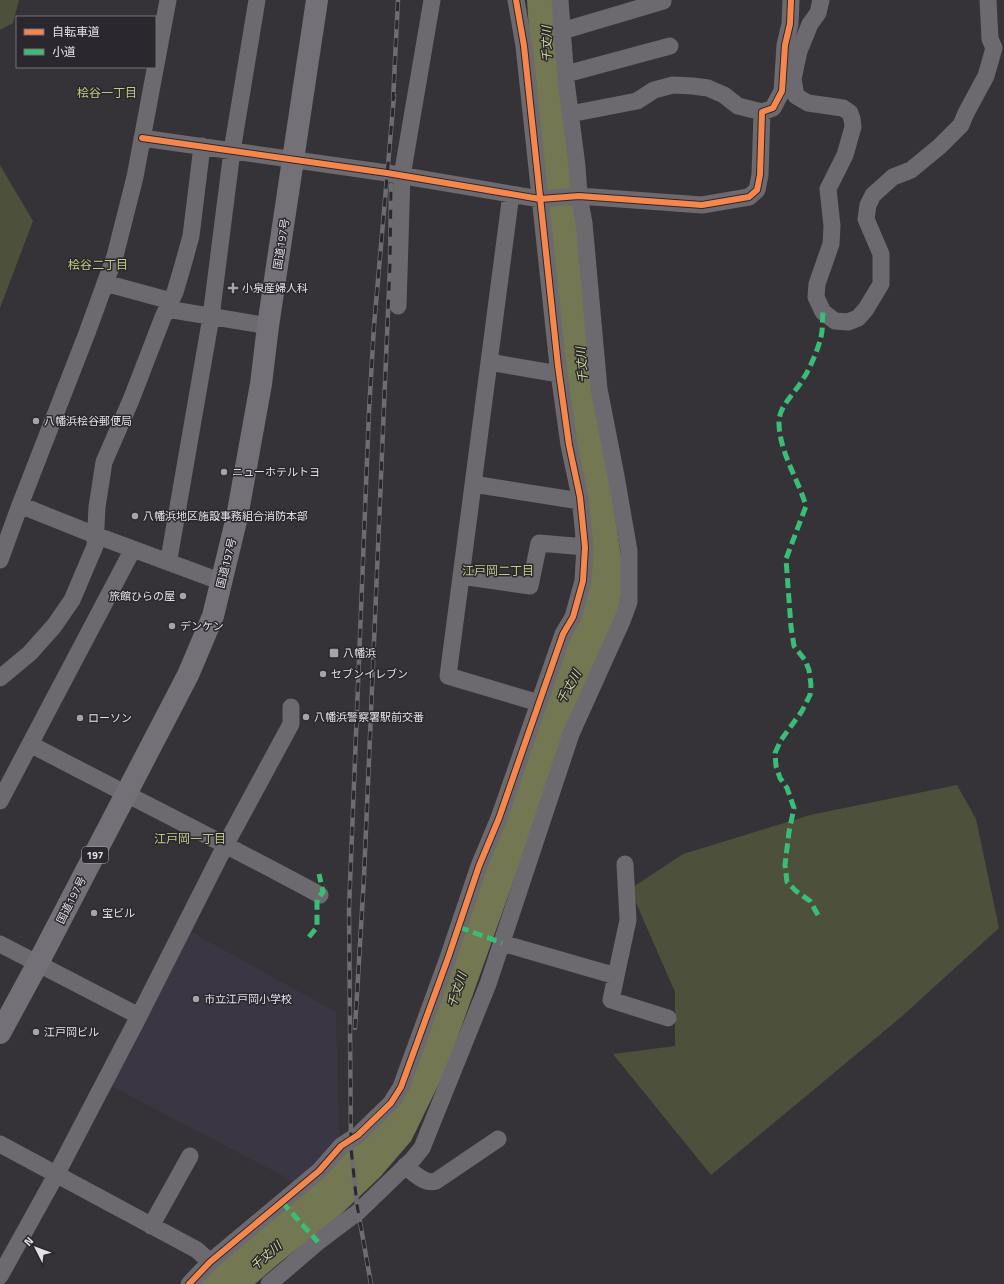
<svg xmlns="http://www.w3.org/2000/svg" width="1004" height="1284" font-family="'Titillium Web','Noto Sans JP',sans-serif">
	<rect width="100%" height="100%" fill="#353337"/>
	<!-- built -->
	<path fill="#3b3643" d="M186 929 336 1012 339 1143 304 1173 293 1181 105 1083Z"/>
	<!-- green -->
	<path fill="#4d503b" d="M0 0H19L13 23 0 30Z
		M0 165 33 221 0 308Z
		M957 785 976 819 999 928 900 1018 711 1175 613 1054 675 1046V992L630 889 683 854 810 815Z"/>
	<!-- water -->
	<path fill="#737853" d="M527 0H553L607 465 624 576 619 611 526 846 447 1067 411 1141 380 1177 340 1215 278 1264 255 1284H197L401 1103 568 637 580 618 569 411 533 87Z"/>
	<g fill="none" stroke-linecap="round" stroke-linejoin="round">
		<!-- minor -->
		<path stroke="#6c6a6f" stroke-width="17" d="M821 0 818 13 810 24 799 51 793 79 796 96 808 103 843 108 850 113 852 119 853 127 845 155 828 189 832 226 831 244 817 284 816 297 823 312 835 321 848 322 858 318 866 309 881 284V254L866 219 868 205 873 195 893 177 911 170 940 146 961 125 966 113 986 76 994 48 990 39 988 0
			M562 31 663 1V0
			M566 74 670 46
			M570 114 637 101 654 90 673 85 693 86 708 88 724 95 738 106 762 112
			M142 138 387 173 540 199 579 196 702 205 749 197 757 190 760 175 762 112 773 108 782 91 785 45 790 24 791 0
			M511 194 448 676 539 703
			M105 283 171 301
			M398 306 402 176 432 0
			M167 309 268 326
			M489 362 559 374
			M473 484 580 501
			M20 505 95 535 222 582
			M0 560 20 505 87 333 115 256 135 177 168 0
			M166 561 170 553 211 317 232 151 257 0
			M461 576 530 586 539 543 585 547
			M0 678 30 653 54 626 72 600 95 546 97 507 104 462 131 400 163 317 175 292 183 265 191 236 202 146
			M30 744C127 795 224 843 320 895
			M0 801 133 549
			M502 943 616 976 628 920 625 864
			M0 944 139 1016
			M616 976 611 1000 668 1018
			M0 1144 197 1250 210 1262
			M405 1166C414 1173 425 1185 436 1181L498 1139
			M151 1226 190 1156
			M0 1276 56 1175 139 1016 226 844 291 724V707
			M189 1284 210 1262 319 1171 341 1146 358 1135 391 1103 401 1087 448 958 479 866 499 818 563 634 573 617 583 581 585 547 580 497 569 445 558 366 524 46 516 0
			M269 1284 318 1242 358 1212 413 1159 422 1148 488 984 571 734 622 621 629 602V551L616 476 599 389 584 223 579 196 577 166 566 81 560 0"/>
		<!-- highway -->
		<path stroke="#737078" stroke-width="22" d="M0 1033 38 963 188 675 213 616 237 517 261 384 268 326 317 0"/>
		<!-- rail casing -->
		<g stroke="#6e6c71" stroke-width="4.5">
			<path id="rail" d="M393 101 398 0
				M355 1028 364 877 390 265 391 185
				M371 1284 357 1205 351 1148 349 909 369 411 374 326 394 96"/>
		</g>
		<!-- rail -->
		<use href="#rail" stroke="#2a272f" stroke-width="3" stroke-dasharray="9" stroke-linecap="butt"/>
		<!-- quiet -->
		<path stroke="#3abd76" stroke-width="5" stroke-dasharray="10 5" stroke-linecap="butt" d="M818 915 810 901 796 891 787 882 785 865 789 832 794 808 787 788 780 778 776 766 775 753 781 740 802 711 810 695 811 685 809 670 805 660 794 646 791 627 786 559 806 506C798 479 780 453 779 424 778 406 795 394 803 379 810 369 818 349 821 337 823 329 822 320 823 312
			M459 927 502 943
			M309 937 317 927V899L323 892 319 874
			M282 1202 318 1242"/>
		<!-- cycleway casing -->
		<g stroke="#2a272f" stroke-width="8">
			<path id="cycleway" d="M142 138 387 173 540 199 579 196 702 205 749 197 757 190 760 175 762 112 773 108 782 91 785 45 790 24 791 0
				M189 1284 210 1262 319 1171 341 1146 358 1135 391 1103 401 1087 448 958 479 866 499 818 563 634 573 617 583 581 585 547 580 497 569 445 558 366 524 46 516 0"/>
		</g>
		<!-- cycleway -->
		<use href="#cycleway" stroke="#f5874c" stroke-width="6"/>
	</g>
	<!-- markers -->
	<g fill="#a6a4a9" stroke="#2a272f" stroke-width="1.5">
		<path d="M231 282h4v4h4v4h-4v4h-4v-4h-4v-4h4z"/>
		<circle cx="36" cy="421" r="4"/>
		<circle cx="224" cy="472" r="4"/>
		<circle cx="135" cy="516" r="4"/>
		<circle cx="183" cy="596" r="4"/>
		<circle cx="172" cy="626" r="4"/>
		<rect x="329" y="648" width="10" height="10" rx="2"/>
		<circle cx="323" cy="674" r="4"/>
		<circle cx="306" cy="717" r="4"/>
		<circle cx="80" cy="718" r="4"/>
		<circle cx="94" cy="913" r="4"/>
		<circle cx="196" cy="999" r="4"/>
		<circle cx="36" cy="1032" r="4"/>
	</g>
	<g text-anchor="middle" stroke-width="3" stroke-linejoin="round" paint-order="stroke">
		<!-- shield labels -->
		<rect fill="#2a272f" stroke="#aca9b0" stroke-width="1" x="82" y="847" width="26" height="16" rx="3"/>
		<g font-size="10" font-weight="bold" fill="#e3e1e7">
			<text x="95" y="859">197</text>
		</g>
		<!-- street labels -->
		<g font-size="11" fill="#e3e1e7" stroke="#2a272f">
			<text transform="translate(281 244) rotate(-81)" y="4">国道197号</text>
			<text transform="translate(226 563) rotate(-76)" y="4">国道197号</text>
			<text transform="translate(71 900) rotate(-63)" y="4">国道197号</text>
		</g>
		<!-- poi labels -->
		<g font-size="11" fill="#e3e1e7" stroke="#2a272f" text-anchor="start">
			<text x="242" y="292">小泉産婦人科</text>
			<text x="44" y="425">八幡浜桧谷郵便局</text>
			<text x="232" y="476">ニューホテルトヨ</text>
			<text x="143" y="520">八幡浜地区施設事務組合消防本部</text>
			<text x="175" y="600" text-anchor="end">旅館ひらの屋</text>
			<text x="180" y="630">デンケン</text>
			<text x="343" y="657">八幡浜</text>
			<text x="331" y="678">セブンイレブン</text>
			<text x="314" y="721">八幡浜警察署駅前交番</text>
			<text x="88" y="722">ローソン</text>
			<text x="102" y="917">宝ビル</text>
			<text x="204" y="1003">市立江戸岡小学校</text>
			<text x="44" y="1036">江戸岡ビル</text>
		</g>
		<!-- water labels -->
		<g font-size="12" font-style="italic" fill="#d0dc96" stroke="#2a272f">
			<text transform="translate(547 44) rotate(-91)" y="4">千丈川</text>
			<text transform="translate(582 365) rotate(-94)" y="4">千丈川</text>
			<text transform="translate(569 687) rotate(-61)" y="4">千丈川</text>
			<text transform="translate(457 990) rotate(-72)" y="4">千丈川</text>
			<text transform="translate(266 1256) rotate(-41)" y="4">千丈川</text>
		</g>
		<!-- neighbourhood labels -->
		<g font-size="12" fill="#c2cd81" stroke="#2a272f">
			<text x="107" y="97">桧谷一丁目</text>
			<text x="98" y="269">桧谷二丁目</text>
			<text x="498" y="575">江戸岡二丁目</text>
			<text x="190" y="843">江戸岡一丁目</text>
		</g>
	</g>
	<!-- legend -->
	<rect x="16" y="16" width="140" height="52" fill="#2a272f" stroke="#747179"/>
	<rect x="24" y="29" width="20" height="6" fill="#f5874c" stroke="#747179"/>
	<text x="52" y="36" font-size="12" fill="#e3e1e7">自転車道</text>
	<rect x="24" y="49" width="20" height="6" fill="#3abd76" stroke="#747179"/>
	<text x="52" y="56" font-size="12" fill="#e3e1e7">小道</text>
	<!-- north arrow -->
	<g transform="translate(36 1248) rotate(312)" stroke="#2a272f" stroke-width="3" paint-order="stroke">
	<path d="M0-3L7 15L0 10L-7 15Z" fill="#e3e1e7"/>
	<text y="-6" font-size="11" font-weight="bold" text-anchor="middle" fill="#e3e1e7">N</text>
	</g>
</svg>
